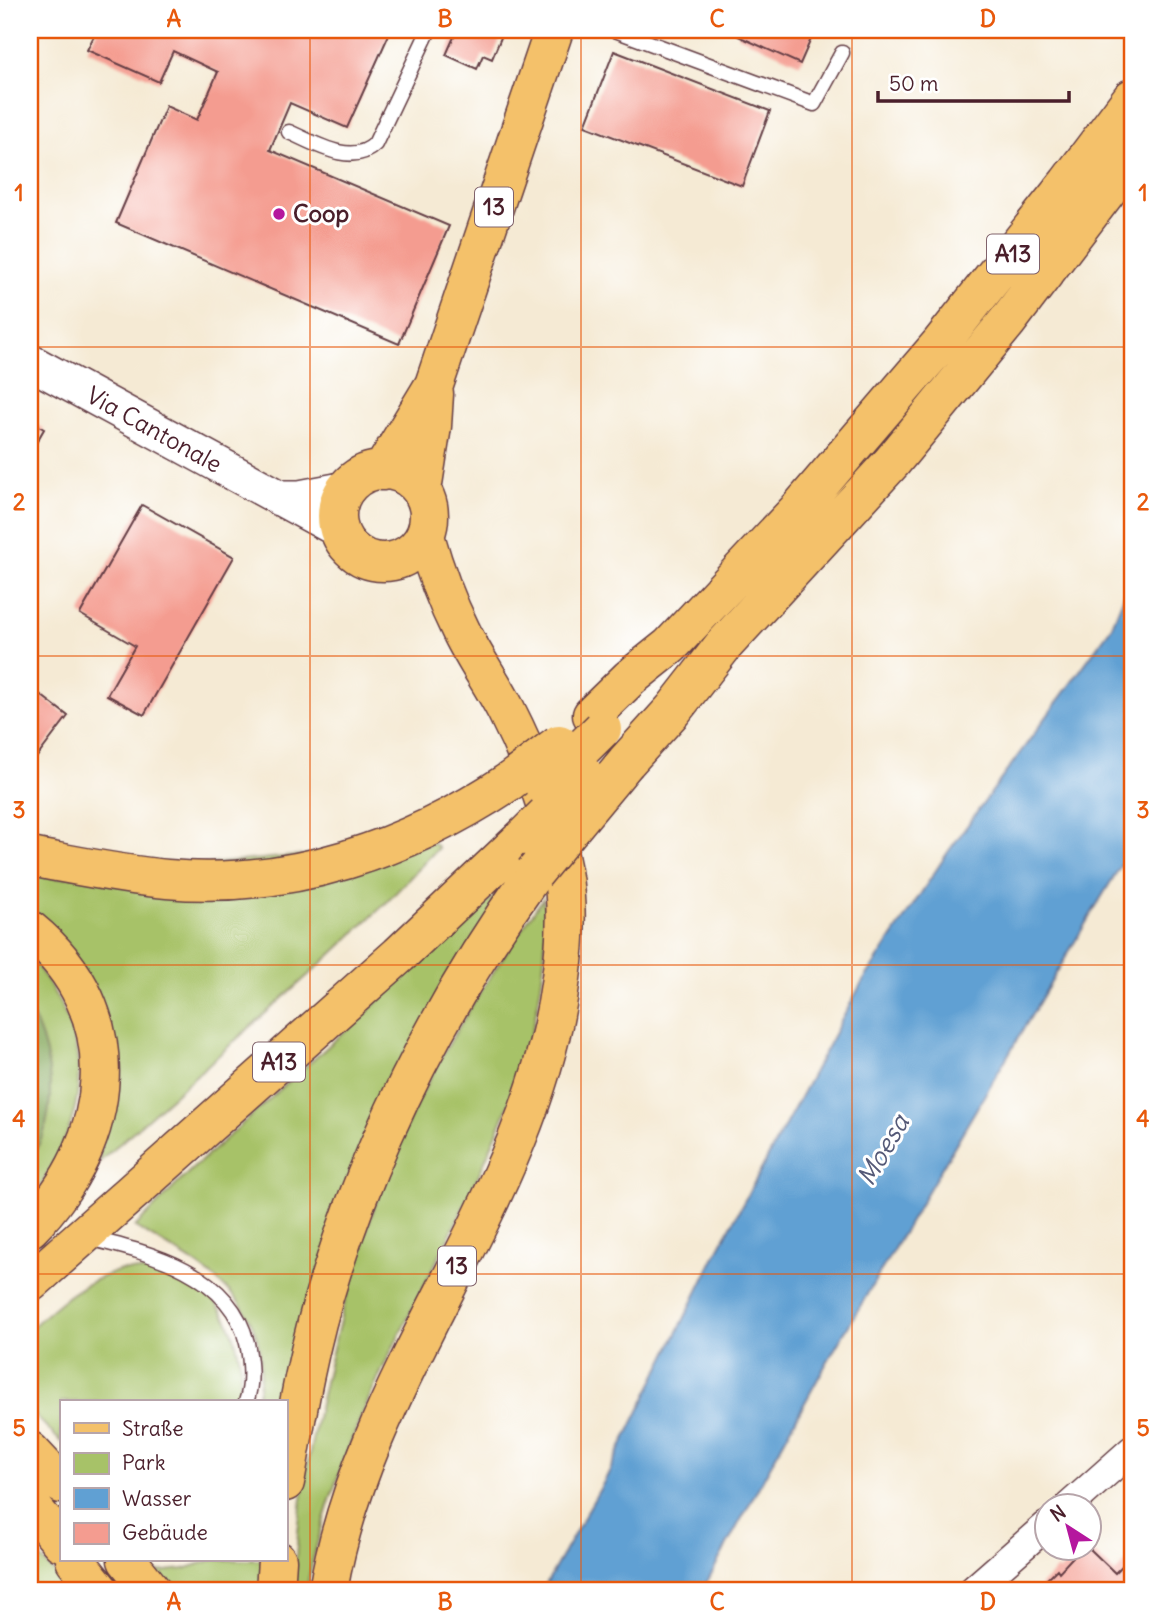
<svg xmlns="http://www.w3.org/2000/svg" width="1162" height="1621" font-family="Delius,sans-serif">
	<rect width="100%" height="100%" fill="#fff"/>
	<filter id="ink" filterUnits="userSpaceOnUse"><feTurbulence type="fractalNoise" baseFrequency=".0143" numOctaves="2"/><feDisplacementMap in="SourceGraphic" scale="14" xChannelSelector="R" yChannelSelector="G"/><feConvolveMatrix kernelMatrix="1 2 1 2 8 2 1 2 1" color-interpolation-filters="sRGB"/></filter>
	<filter id="wash" filterUnits="userSpaceOnUse"><feTurbulence type="fractalNoise" baseFrequency=".00686" numOctaves="4" result="noise"/><feDisplacementMap in="SourceGraphic" scale="28" xChannelSelector="R" yChannelSelector="G"/><feGaussianBlur stdDeviation="1.57" result="paint"/><feColorMatrix in="noise" values="0 0 0 0 0 0 0 0 0 0 0 0 0 0 0 0 0 1.4 0 .05"/><feComposite in="paint" operator="in"/></filter>
	<g filter="url(#wash)">
		<rect width="100%" height="100%" fill="#f5ead4"/>
		<!-- green -->
		<path fill="#a7c268" stroke="#78704a" stroke-width="2" d="M434 843 438 848 387 902 332 954 98 1163 113 1091 30 916V873L57 878Z
			M513 879 285 1402H256C281 1304 205 1269 135 1227L189 1172Z
			M543 898C563 1050 445 1236 382 1370 350 1438 324 1507 308 1581L313 1583 311 1591H295C295 1521 309 1450 325 1382 345 1294 370 1207 407 1125 444 1044 493 971 543 898Z
			M30 957C78 1018 96 1081 58 1153 50 1169 42 1186 30 1199Z
			M121 1270C150 1270 176 1274 200 1289 233 1310 249 1367 236 1402H61V1442L30 1410V1329C61 1300 80 1283 121 1270Z
			M30 1547 71 1591H30Z
			M212 1560H263L261 1591H172L157 1572 184 1569Z"/>
		<!-- forest -->
		<path fill="#85a85c" stroke="#686444" stroke-width="2" d="M30 1011C49 1046 55 1087 46 1125 44 1137 35 1150 30 1161Z"/>
		<!-- water -->
		<path fill="#60a0d3" stroke="#55607f" stroke-width="2" d="M1132 575V847L1090 916 826 1364 702 1591H542L605 1480 719 1248 860 986 948 852 1111 628Z"/>
		<g id="blocks">
			<!-- building -->
			<path fill="#f49c90" d="M97 30H391L347 128 290 103 270 150 449 226 399 344 116 223 166 106 197 120 218 72 173 51 159 82 87 50Z
				M457 30H495L494 32 502 35 492 59 483 55 477 69 446 55Z
				M740 30H815L800 64 738 36Z
				M614 51 770 111 742 186 585 126Z
				M30 421 44 429 32 450 30 448Z
				M142 505 234 557 144 715 107 695 135 646 80 614Z
				M33 689 68 716 30 766V693Z
				M1081 1548H1089L1115 1573 1132 1556V1591H1044L1040 1586 1057 1569 1059 1572Z"/>
		</g>
	</g>
	<g filter="url(#ink)">
		<use href="#blocks" fill-opacity="0" stroke="#643d44" stroke-width="2"/>
		<g fill="none" stroke-linecap="round" stroke-linejoin="round">
			<!-- service casing -->
			<g stroke="#643d44" stroke-width="17">
				<path id="service" d="M615 30 814 104 842 53
					M289 132C314 143 352 167 375 144L429 30
					M89 1238C150 1253 230 1272 247 1343 251 1363 253 1383 246 1402"/>
			</g>
			<!-- minor casing -->
			<g stroke="#643d44" stroke-width="31">
				<path id="minor" d="M1069 1506 1132 1450
					M972 1591 1046 1526"/>
			</g>
			<!-- tertiary casing -->
			<g stroke="#643d44" stroke-width="38">
				<path id="tertiary" d="M30 362 339 530
					M279 498H300L347 489"/>
			</g>
			<!-- primary casing -->
			<g stroke="#643d44" stroke-width="41">
				<path id="primary" d="M337 516a46 46 0 1 1 92 0a46 46 0 1 1-92 0Z
					M382 471 434 385 554 30
					M422 490 432 426 434 394
					M30 1451 61 1484
					M30 1505 61 1542
					M75 1560 100 1591
					M127 1560 152 1591
					M328 1591C364 1372 533 1200 561 978 566 943 568 906 562 871 552 815 532 761 506 710 492 683 474 658 461 631 446 601 434 568 425 536"/>
			</g>
			<!-- motorway casing -->
			<g stroke="#643d44" stroke-width="41">
				<path id="motorway" d="M592 715 630 678 670 646 797 511 941 343 1068 183 1132 98
					M626 762 673 710 723 646 892 462 1007 322 1132 158
					M30 857C75 865 121 875 167 879 290 890 409 849 510 781
					M30 930C131 1012 115 1142 30 1228
					M30 1283 399 955 525 836
					M285 1482C297 1412 309 1342 331 1274 377 1128 445 998 534 873
					M96 1591 97 1589
					M275 1591 277 1560"/>
			</g>
			<!-- service -->
			<use href="#service" stroke="#fff" stroke-width="14"/>
			<!-- minor -->
			<use href="#minor" stroke="#fff" stroke-width="28"/>
			<!-- tertiary -->
			<use href="#tertiary" stroke="#fff" stroke-width="35"/>
			<!-- primary -->
			<use href="#primary" stroke="#f4c16a" stroke-width="38"/>
			<!-- motorway -->
			<use href="#motorway" stroke="#f4c16a" stroke-width="38"/>
			<!-- motorway-bridge casing -->
			<g stroke="#643d44" stroke-width="41" stroke-linecap="butt">
				<path id="motorway-bridge" d="M510 781 559 744
					M544 786 602 729
					M525 836 585 776
					M534 873 626 762"/>
			</g>
			<!-- motorway-bridge -->
			<use href="#motorway-bridge" stroke="#f4c16a" stroke-width="38"/>
		</g>
	</g>
	<!-- grid -->
	<path fill="none" stroke="#e8590c" stroke-width="2" stroke-opacity="0.55" d="M310 30V1591M581 30V1591M852 30V1591M30 347H1132M30 656H1132M30 965H1132M30 1274H1132"/>
	<!-- markers -->
	<circle fill="#b5179e" stroke="#fff" stroke-width="2.5" cx="279" cy="214" r="7"/>
	<g text-anchor="middle" stroke-width="6" stroke-linejoin="round" paint-order="stroke">
		<!-- shield labels -->
		<g fill="#fff" stroke="#80626b" stroke-width="2">
			<rect x="475" y="187.5" width="38" height="39" rx="5"/>
			<rect x="987" y="234.5" width="52" height="39" rx="5"/>
			<rect x="253" y="1042.5" width="52" height="39" rx="5"/>
			<rect x="438" y="1246.5" width="38" height="39" rx="5"/>
		</g>
		<g font-size="23" font-weight="bold" fill="#4a1f2b">
			<text x="494" y="215">13</text>
			<text x="1013" y="262">A13</text>
			<text x="279" y="1070">A13</text>
			<text x="457" y="1274">13</text>
		</g>
		<!-- poi labels -->
		<g font-size="24" font-weight="bold" fill="#4a1f2b" stroke="#fff" text-anchor="start">
			<text x="293" y="222">Coop</text>
		</g>
		<!-- street labels -->
		<g font-size="24" fill="#4a1f2b" stroke="#fff">
			<text transform="translate(154 430) rotate(29)" y="8">Via Cantonale</text>
		</g>
		<!-- water labels -->
		<g font-size="26" font-style="italic" fill="#545977" stroke="#fff">
			<text transform="translate(883 1150) rotate(-60)" y="9">Moesa</text>
		</g>
	</g>
	<!-- margin -->
	<rect width="1162" height="1621" fill="none" stroke="#fff" stroke-width="77"/>
	<!-- legend -->
	<rect x="60" y="1400" width="228" height="161" fill="#ffffff" stroke="#b7a5aa" stroke-width="2"/>
	<rect x="74" y="1423" width="35" height="10" fill="#f4c16a" stroke="#b7a5aa" stroke-width="2"/>
	<text x="122" y="1436" font-size="21" fill="#4a1f2b">Straße</text>
	<rect x="74" y="1453" width="35" height="21" fill="#a7c268" stroke="#b7a5aa" stroke-width="2"/>
	<text x="122" y="1470" font-size="21" fill="#4a1f2b">Park</text>
	<rect x="74" y="1488" width="35" height="21" fill="#60a0d3" stroke="#b7a5aa" stroke-width="2"/>
	<text x="122" y="1506" font-size="21" fill="#4a1f2b">Wasser</text>
	<rect x="74" y="1523" width="35" height="21" fill="#f49c90" stroke="#b7a5aa" stroke-width="2"/>
	<text x="122" y="1540" font-size="21" fill="#4a1f2b">Gebäude</text>
	<!-- north arrow -->
	<g transform="translate(1068 1527) rotate(324)"><circle r="33" fill="#ffffff" stroke="#b7a5aa" stroke-width="2"/>
	<path d="M0-5L12 26L0 18L-12 26Z" fill="#b5179e"/>
	<text y="-10" font-size="19" font-weight="bold" text-anchor="middle" fill="#4a1f2b">N</text>
	</g>
	<!-- scale -->
	<path d="M878 91v10h191v-10" fill="none" stroke="#4a1f2b" stroke-width="3.5"/>
	<text x="889" y="91" font-size="21" fill="#4a1f2b" stroke="#ffffff" stroke-width="5" paint-order="stroke">50 m</text>
	<rect x="38" y="38" width="1086" height="1544" fill="none" stroke="#e8590c" stroke-width="2.5"/>
	<g font-size="23" text-anchor="middle" font-weight="bold" fill="#e8590c">
		<text x="174" y="27">A</text>
		<text x="445" y="27">B</text>
		<text x="717" y="27">C</text>
		<text x="988" y="27">D</text>
		<text x="19" y="201">1</text>
		<text x="1143" y="201">1</text>
		<text x="19" y="510">2</text>
		<text x="1143" y="510">2</text>
		<text x="19" y="818">3</text>
		<text x="1143" y="818">3</text>
		<text x="19" y="1127">4</text>
		<text x="1143" y="1127">4</text>
		<text x="19" y="1436">5</text>
		<text x="1143" y="1436">5</text>
		<text x="174" y="1610">A</text>
		<text x="445" y="1610">B</text>
		<text x="717" y="1610">C</text>
		<text x="988" y="1610">D</text>
	</g>
</svg>
